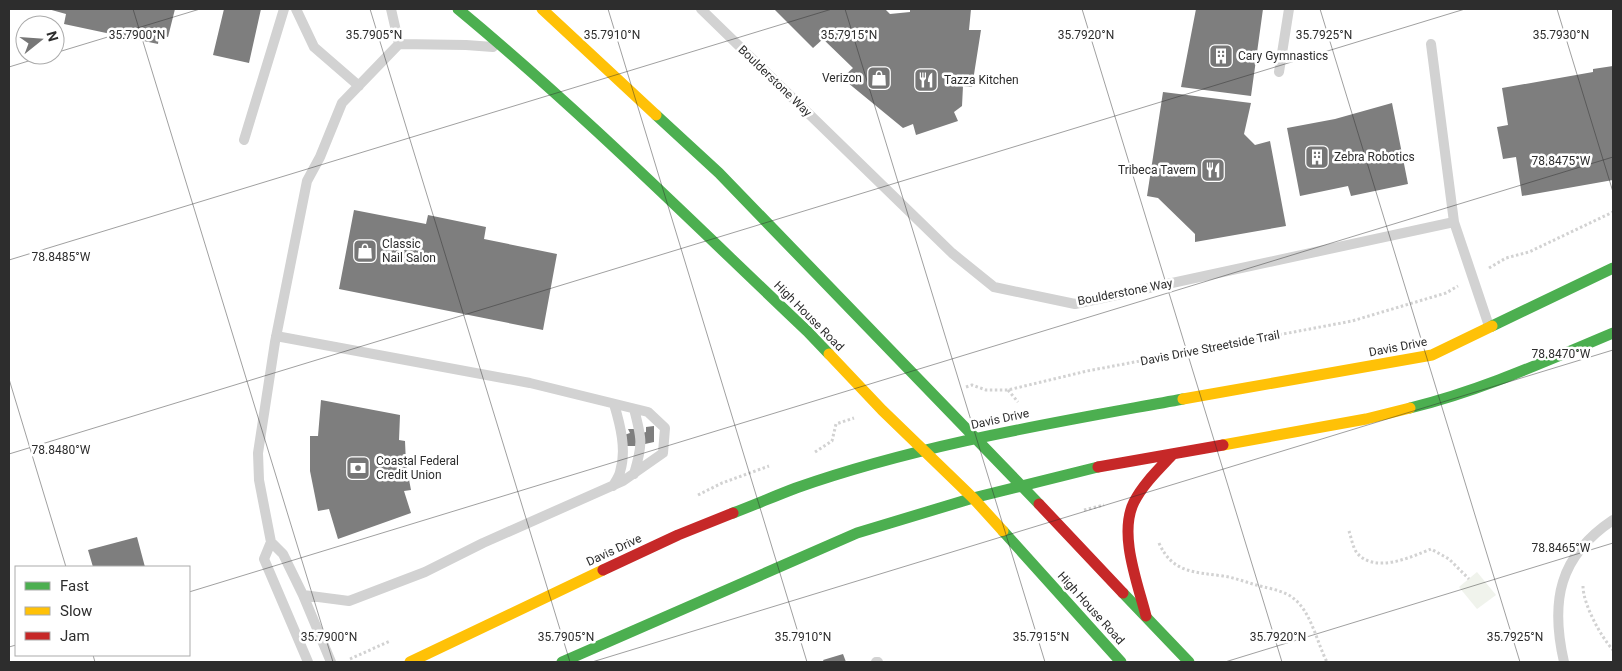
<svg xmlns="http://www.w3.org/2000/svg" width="1622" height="671" font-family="Roboto,sans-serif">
	<rect width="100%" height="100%" fill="#fff"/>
	<!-- green -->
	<path fill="#f0f3ec" d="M1477 572 1496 595 1477 609 1459 587Z"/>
	<!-- building -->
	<path fill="#7e7e7e" d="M48 9H175L168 37 159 35 158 44 64 24 66 14Z
		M224 9H261L249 63 213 55Z
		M774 9H885L890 14 910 12V9H971L969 30H981L972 87 963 86 962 106 954 112 958 121 916 135 913 124 903 128 842 78 853 68 823 39 813 48Z
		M1196 9H1263L1251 96 1181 87Z
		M1613 66V180L1522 196 1516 157 1503 159 1497 127 1508 125 1502 88 1593 72V69Z
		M1163 92 1251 103 1244 134 1255 145 1270 141 1286 226 1195 242V234L1158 198 1147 196Z
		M1392 103 1408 184 1351 196 1348 186 1300 196 1287 128 1335 119Z
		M354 210 426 224 428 215 486 227 484 239 557 254 543 330 339 289Z
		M321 400 400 415 399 440 405 441 406 464 411 490 404 491 411 513 338 539 329 509 318 511 310 471V436H318Z
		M654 426V442L645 444 642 433 646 432V427Z
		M628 429H635L637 446H626L624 435 630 433Z
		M137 537 145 567H93L88 550Z
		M843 654 846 662H824L823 660Z"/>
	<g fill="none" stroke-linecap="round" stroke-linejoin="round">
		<!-- path -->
		<path stroke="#d2d2d2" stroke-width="3" stroke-dasharray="2.5 2.5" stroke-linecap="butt" d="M1489 268 1506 258 1529 252 1613 212
			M966 387 972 385 986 390H1008L1087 371 1352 321 1446 293 1458 286
			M1008 390 1018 402
			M815 452 832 441 836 424 854 418
			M698 495 722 483 769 466
			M1084 510 1104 505
			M1349 531C1351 537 1353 548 1357 553 1375 574 1411 557 1431 549L1449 559 1469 579
			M1159 543C1172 573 1195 572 1223 576 1237 578 1250 584 1264 587 1273 589 1286 592 1293 598 1311 611 1317 643 1327 662
			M1583 586C1583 604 1601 637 1613 650
			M350 659 390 641"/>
		<!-- lane -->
		<path stroke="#d2d2d2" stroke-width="10" d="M296 9 314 47 359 86
			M391 9 399 44
			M701 9 952 253 994 287 1075 304 1454 222 1489 326
			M1431 44 1454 222
			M1279 72 1289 9
			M244 140 284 9
			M276 336 530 383 648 412 665 428 663 453 623 481 483 543 425 572 349 601 303 595
			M634 474C643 444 642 439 634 409
			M613 486C615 482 619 477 620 472 627 450 620 424 614 404
			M271 542 264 559 308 662
			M331 662 303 595 283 554 271 542 259 480 258 453 275 342 307 181 320 157 342 103 399 44 466 45 493 47
			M876 662H878
			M1564 662C1550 601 1559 556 1613 520"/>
		<!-- fast -->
		<path stroke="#4caf50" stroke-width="11" d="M458 9C580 110 692 222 807 331L829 354
			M656 115 719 173 1039 504
			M1492 326 1613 268
			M1410 408C1480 391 1546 361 1613 333
			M733 513C754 505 775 496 796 488 921 444 1053 423 1183 399
			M1003 531 1121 662
			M1123 593 1189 662
			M562 662 857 533 973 498 1098 467"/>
		<!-- slow -->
		<path stroke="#ffc107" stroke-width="11" d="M542 9 656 115
			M829 354 882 410 973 498 1003 531
			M1183 399 1432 355 1492 326
			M1223 445 1366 419 1410 408
			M410 662 603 570"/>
		<!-- jam -->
		<path stroke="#c62828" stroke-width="11" d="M1098 467 1223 445
			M1039 504 1123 593
			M603 570 678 535 733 513
			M1146 616C1138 584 1118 534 1134 502 1143 484 1159 469 1173 454"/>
	</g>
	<!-- ticks -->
	<path fill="none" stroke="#2d2d2d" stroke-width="1" stroke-opacity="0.45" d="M133 9 333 662M370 9 570 662M608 9 807 662M845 9 1045 662M1082 9 1282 662M1320 9 1520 662M1557 9 1613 192M55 53 200 9M9 67 48 55M9 260 832 9M9 379 66 567M9 454 1465 9M189 592 1613 157M9 647 16 645M93 655 95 662M592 662 1613 350M1225 662 1613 543"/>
	<!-- icons -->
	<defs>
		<g id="building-square" transform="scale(1.25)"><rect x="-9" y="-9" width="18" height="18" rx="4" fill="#767676" stroke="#fff"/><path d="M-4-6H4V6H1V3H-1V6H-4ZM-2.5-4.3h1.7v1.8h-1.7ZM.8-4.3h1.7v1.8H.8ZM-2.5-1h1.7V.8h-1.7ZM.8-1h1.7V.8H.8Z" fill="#fff"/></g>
		<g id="shop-square" transform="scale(1.25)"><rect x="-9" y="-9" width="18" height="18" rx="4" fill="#767676" stroke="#fff"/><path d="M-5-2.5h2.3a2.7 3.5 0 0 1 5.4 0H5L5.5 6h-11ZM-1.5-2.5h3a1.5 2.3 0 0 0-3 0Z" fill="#fff"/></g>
		<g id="restaurant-square" transform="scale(1.25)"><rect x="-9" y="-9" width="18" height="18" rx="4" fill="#767676" stroke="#fff"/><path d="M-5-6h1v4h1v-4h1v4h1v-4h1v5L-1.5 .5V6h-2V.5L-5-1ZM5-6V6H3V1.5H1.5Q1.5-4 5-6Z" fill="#fff"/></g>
		<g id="bank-square" transform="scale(1.25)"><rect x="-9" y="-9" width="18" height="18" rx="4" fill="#767676" stroke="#fff"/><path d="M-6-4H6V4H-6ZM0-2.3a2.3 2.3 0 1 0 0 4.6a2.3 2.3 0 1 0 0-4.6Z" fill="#fff"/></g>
	</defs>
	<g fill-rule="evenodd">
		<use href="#building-square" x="1221" y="56"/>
		<use href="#shop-square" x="879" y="78"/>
		<use href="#restaurant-square" x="926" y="80"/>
		<use href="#building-square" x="1317" y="157"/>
		<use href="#restaurant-square" x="1213" y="170"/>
		<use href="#shop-square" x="365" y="251"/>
		<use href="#bank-square" x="358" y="468"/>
	</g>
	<g text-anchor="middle" stroke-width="5" stroke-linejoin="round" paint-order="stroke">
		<!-- poi labels -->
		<g font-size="12" fill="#2d2d2d" stroke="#fff" text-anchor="start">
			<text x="1238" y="60">Cary Gymnastics</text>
			<text x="862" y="82" text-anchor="end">Verizon</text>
			<text x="944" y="84">Tazza Kitchen</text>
			<text x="1334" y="161">Zebra Robotics</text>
			<text x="1196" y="174" text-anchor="end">Tribeca Tavern</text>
			<text x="382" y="248">Classic<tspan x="382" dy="14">Nail Salon</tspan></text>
			<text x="376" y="465">Coastal Federal<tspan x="376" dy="14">Credit Union</tspan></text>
		</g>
		<!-- street labels -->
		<g font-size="12" fill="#2d2d2d" stroke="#fff">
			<text transform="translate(775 81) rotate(44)" y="4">Boulderstone Way</text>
			<text transform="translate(1125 292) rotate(-11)" y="4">Boulderstone Way</text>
			<text transform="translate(809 316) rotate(45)" y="4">High House Road</text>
			<text transform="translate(1398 347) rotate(-11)" y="4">Davis Drive</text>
			<text transform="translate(1210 348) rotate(-11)" y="4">Davis Drive Streetside Trail</text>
			<text transform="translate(1000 419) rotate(-12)" y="4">Davis Drive</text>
			<text transform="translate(614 550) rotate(-25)" y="4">Davis Drive</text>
			<text transform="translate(1091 608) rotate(48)" y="4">High House Road</text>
		</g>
	</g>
	<g font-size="12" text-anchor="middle" fill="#2d2d2d" stroke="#fff" stroke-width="5" stroke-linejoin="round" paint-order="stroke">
		<text x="137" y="39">35.7900°N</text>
		<text x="374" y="39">35.7905°N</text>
		<text x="612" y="39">35.7910°N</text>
		<text x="849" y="39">35.7915°N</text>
		<text x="1086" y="39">35.7920°N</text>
		<text x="1324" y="39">35.7925°N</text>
		<text x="1561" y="39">35.7930°N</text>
		<text x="1561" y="165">78.8475°W</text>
		<text x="61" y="261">78.8485°W</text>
		<text x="1561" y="358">78.8470°W</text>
		<text x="61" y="454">78.8480°W</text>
		<text x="1561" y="552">78.8465°W</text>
		<text x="329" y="641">35.7900°N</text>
		<text x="566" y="641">35.7905°N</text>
		<text x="803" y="641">35.7910°N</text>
		<text x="1041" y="641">35.7915°N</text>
		<text x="1278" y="641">35.7920°N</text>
		<text x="1515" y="641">35.7925°N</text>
	</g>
	<!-- border -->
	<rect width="1622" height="671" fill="none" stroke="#2d2d2d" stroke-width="20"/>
	<!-- legend -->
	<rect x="15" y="566" width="175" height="90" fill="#ffffff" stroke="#ababab"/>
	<rect x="25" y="582" width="25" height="8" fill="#4caf50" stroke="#ababab"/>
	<text x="60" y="591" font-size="15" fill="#2d2d2d">Fast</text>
	<rect x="25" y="607" width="25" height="8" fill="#ffc107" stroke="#ababab"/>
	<text x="60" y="616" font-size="15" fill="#2d2d2d">Slow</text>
	<rect x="25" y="632" width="25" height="8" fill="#c62828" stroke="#ababab"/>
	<text x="60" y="641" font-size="15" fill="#2d2d2d">Jam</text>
	<!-- north arrow -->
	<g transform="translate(40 40) rotate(73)"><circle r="24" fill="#ffffff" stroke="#ababab"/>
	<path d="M0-4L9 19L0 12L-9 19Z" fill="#767676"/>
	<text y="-8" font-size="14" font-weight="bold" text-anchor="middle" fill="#2d2d2d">N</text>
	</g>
</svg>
